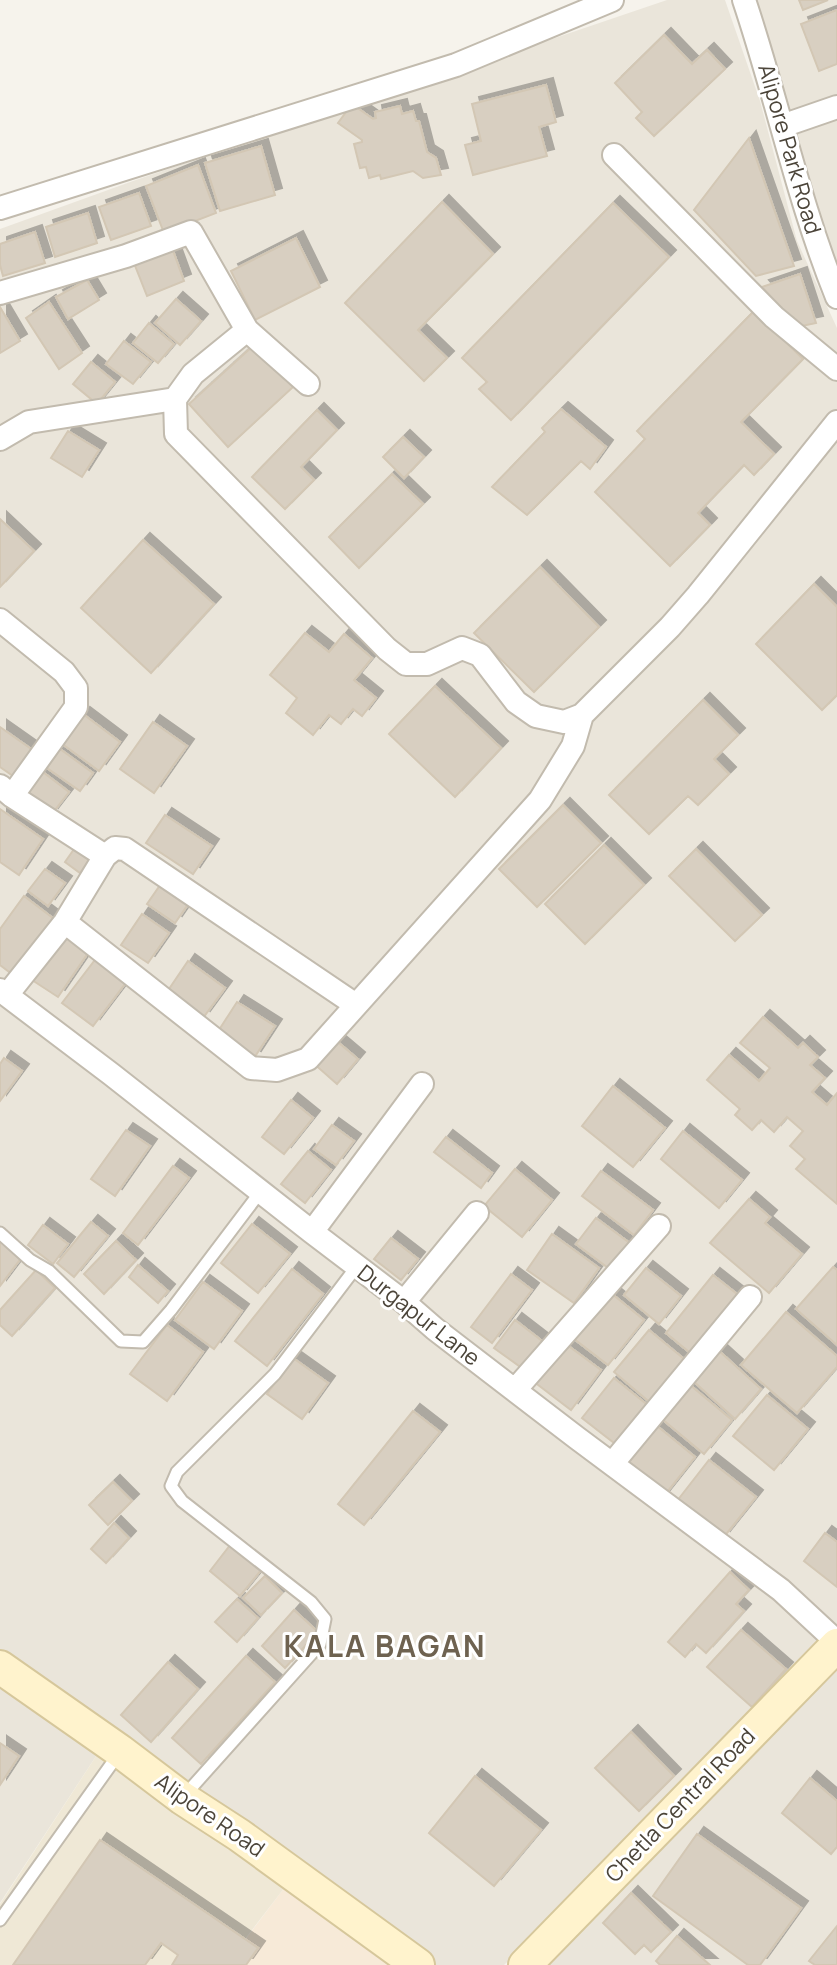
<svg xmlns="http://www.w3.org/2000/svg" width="837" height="1965" font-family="Manrope,sans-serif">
	<defs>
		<filter id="shadow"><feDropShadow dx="7" dy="-7" stdDeviation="0" flood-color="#0004"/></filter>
	</defs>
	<rect width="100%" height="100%" fill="#f6f3ec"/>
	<!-- residential -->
	<path fill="#eae5da" d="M667 0H725L760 101 797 241 837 328V1631L775 1700 504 1965H434L215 1804 0 1652V229L133 181Z
		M744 0H837V275Z
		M837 1660V1965H533Z
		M0 1679 100 1750 0 1903Z"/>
	<!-- commercial -->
	<path fill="#f7ead8" d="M285 1887 398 1965H226Z"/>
	<!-- education -->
	<path fill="#efe8d6" d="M100 1750 285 1887 225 1965H0V1904Z"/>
	<!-- building -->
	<path fill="#d8cfc1" stroke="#d3c7b4" stroke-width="2" filter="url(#shadow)" d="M799 0H828L803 10Z
		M837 10V64L819 71 801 24Z
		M664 35 692 64 707 50 725 69 654 136 636 118 642 112 615 83Z
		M546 85 556 122 539 127 547 156 473 175 465 145 481 141 472 104Z
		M352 104 373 119 376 118 375 112 400 106 402 114 413 111 416 121H419L427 152 436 158 441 175 423 178 413 171 381 179 380 175 369 178 366 167 360 168 354 144 362 142V140L338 123Z
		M749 138 794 266 756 276 694 210Z
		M261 146 275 195 220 211 205 163Z
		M198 165 216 213 164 233 146 186Z
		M139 193 151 226 111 240 99 207Z
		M442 202 493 254 418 330 447 358 424 381 345 303Z
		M613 203 669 257 511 420 479 389 487 382 462 358Z
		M88 213 97 243 55 257 46 227Z
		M35 232 45 263 3 276 0 265V244Z
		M296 238 320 287 255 320 231 271Z
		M172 248 184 281 147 296 134 263Z
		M800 274 816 323 797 327 762 287Z
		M87 280 99 300 68 319 56 297Z
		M176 299 201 321 180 345 155 323Z
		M49 302 82 353 59 369 26 318Z
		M0 307 20 341 0 353Z
		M754 311 803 359 741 422 774 454 754 475 744 465 698 513 710 525 670 566 595 492 645 439 637 431Z
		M149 323 174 344 158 363 133 343Z
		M124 341 151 362 133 384 106 364Z
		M254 345 293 387 228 447 189 404Z
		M91 362 115 382 97 404 73 384Z
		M561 409 606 447 590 469 581 461 527 515 492 487 545 432 542 428Z
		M317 410 337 430 301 467 314 480 285 509 252 477Z
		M68 431 99 450 82 477 51 458Z
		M403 437 424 457 404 478 383 457Z
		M392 474 423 504 359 568 329 537Z
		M0 519 34 551 0 587Z
		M143 540 214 604 151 673 81 608Z
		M540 567 599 627 534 692 474 633Z
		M814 584 837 607V695L822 710 756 644Z
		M305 633 329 652 344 634 372 658 354 680 376 698 362 716 353 709 341 724 329 715 313 735 286 713 297 698 270 675Z
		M435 686 501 748 455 797 389 734Z
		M703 700 738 735 714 759 729 774 698 805 688 796 649 834 609 795Z
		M83 714 120 742 99 771 61 743Z
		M153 722 187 746 154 793 120 769Z
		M0 727 34 751 16 778 0 767Z
		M60 749 93 773 80 791 47 768Z
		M35 766 69 792 51 815 18 790Z
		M563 805 601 843 537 907 499 869Z
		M0 809 43 839 19 875 0 862Z
		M165 815 212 846 193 874 146 843Z
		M79 842 95 852 80 873 65 862Z
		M604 845 644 885 585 944 545 904Z
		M696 849 762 915 735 941 669 876Z
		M45 869 65 883 48 906 28 891Z
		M163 881 191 900 175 923 147 904Z
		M24 896 58 922 17 978 0 965V929Z
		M142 914 169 933 148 963 121 945Z
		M60 933 88 953 58 997 29 978Z
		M98 956 128 980 93 1026 62 1003Z
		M188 961 225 988 203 1018 167 992Z
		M237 1002 275 1026 254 1058 217 1033Z
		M763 1017 798 1048 803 1043 818 1057 810 1065 825 1078 812 1092 827 1105 837 1093V1204L796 1169 805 1159 790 1146 803 1131 787 1117 774 1132 761 1120 752 1130 735 1115 740 1109 707 1080 729 1055 759 1081 770 1068 740 1043Z
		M333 1038 358 1059 337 1084 312 1062Z
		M4 1058 22 1071 0 1101V1064Z
		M613 1086 665 1128 633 1167 582 1126Z
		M291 1100 313 1118 284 1154 262 1137Z
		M332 1125 354 1141 336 1165 314 1149Z
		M126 1130 150 1146 115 1196 91 1179Z
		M683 1131 742 1180 719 1208 661 1159Z
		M446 1137 492 1173 481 1188 434 1152Z
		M308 1151 331 1170 305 1203 281 1184Z
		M173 1166 189 1178 138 1245 123 1233Z
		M515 1169 552 1200 522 1237 484 1206Z
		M601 1171 653 1210 634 1235 582 1196Z
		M749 1199 770 1217 765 1223 802 1254 769 1293 710 1243Z
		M596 1218 635 1247 615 1273 576 1244Z
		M91 1222 108 1236 74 1277 57 1263Z
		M252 1224 290 1254 258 1293 221 1263Z
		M43 1225 68 1244 53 1264 28 1245Z
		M552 1234 599 1268 574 1303 527 1270Z
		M391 1238 418 1259 401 1280 374 1259Z
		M0 1240 22 1257 0 1286Z
		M116 1241 136 1260 104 1294 84 1274Z
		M138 1265 168 1291 158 1303 129 1277Z
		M833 1267 837 1270V1345L796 1309Z
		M646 1268 681 1296 659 1324 624 1295Z
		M292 1269 323 1294 267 1366 235 1341Z
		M36 1270 55 1288 12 1336 0 1325V1310Z
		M511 1274 532 1290 492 1343 471 1327Z
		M713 1275 742 1298 694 1356 666 1333Z
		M203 1282 242 1311 214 1349 175 1320Z
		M606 1289 644 1320 608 1365 569 1335Z
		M786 1312 837 1356V1367L797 1413 741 1365Z
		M515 1320 546 1344 526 1371 494 1348Z
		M167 1325 203 1352 167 1401 130 1374Z
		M649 1330 689 1363 653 1405 614 1372Z
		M563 1342 601 1370 571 1410 533 1381Z
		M717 1349 761 1389 735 1419 691 1379Z
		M293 1358 328 1383 302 1419 267 1394Z
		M614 1378 650 1407 618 1446 582 1418Z
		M690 1385 732 1420 704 1454 662 1419Z
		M767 1395 808 1429 774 1470 733 1436Z
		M413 1411 440 1432 364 1525 338 1504Z
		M651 1421 695 1457 663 1497 619 1461Z
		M709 1460 756 1497 723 1538 677 1501Z
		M113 1482 132 1501 108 1525 89 1505Z
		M114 1523 129 1538 106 1563 91 1549Z
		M825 1533 837 1542V1587L804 1561Z
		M231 1544 262 1569 240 1596 210 1571Z
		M730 1572 749 1590 736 1604 744 1611 706 1653 696 1644 685 1657 668 1642Z
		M265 1576 282 1593 261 1615 243 1598Z
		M237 1599 258 1618 237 1642 215 1622Z
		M294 1610 318 1632 285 1668 262 1646Z
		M741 1630 786 1669 752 1707 707 1667Z
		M246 1656 275 1682 201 1764 172 1738Z
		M168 1662 198 1689 151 1742 121 1715Z
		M631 1732 674 1776 639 1811 595 1768Z
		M0 1743 19 1756 0 1785Z
		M475 1776 541 1830 494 1886 429 1833Z
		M810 1778 837 1801V1847L831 1854 782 1813Z
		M697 1834 801 1908 760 1965H748L653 1896Z
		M100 1840 258 1948 246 1965H172L178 1955 161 1943 145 1965H13Z
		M631 1893 671 1932 651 1952 644 1945 635 1954 603 1923Z
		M837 1926V1965H815L809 1961Z
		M677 1936 710 1965H660L656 1961Z"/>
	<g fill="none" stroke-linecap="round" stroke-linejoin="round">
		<!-- service casing -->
		<g stroke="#c2bbae" stroke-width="15">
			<path id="service" d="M0 1233 30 1260 49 1271 121 1341 143 1342 171 1310 261 1191
				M184 1796 320 1644 325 1619 311 1602 182 1501 171 1486 177 1472 275 1374 357 1266
				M0 1920 120 1752"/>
		</g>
		<!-- minor casing -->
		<g stroke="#c2bbae" stroke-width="26">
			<path id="minor" d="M744 0C777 98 798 201 837 297
				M782 126 837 107
				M614 155 774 317 837 369
				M0 208 456 65 612 0
				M0 293 126 256 191 232 247 330
				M308 384 247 330 193 374 175 399 176 434 387 649 406 664H427L462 648 480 655 516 702 536 716 564 722 582 715 670 627 698 595 837 422
				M0 439 29 422 175 399
				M0 620 64 672 76 688V707L12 796
				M0 786 12 796 105 856
				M65 922 251 1068 277 1070 308 1059 540 800 573 746 582 715
				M0 990 111 1074 312 1232 404 1302 435 1329 577 1438 781 1590 837 1642
				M7 995 65 922 105 856 115 848 125 849 356 1005
				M312 1232 422 1084
				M404 1302 477 1213
				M515 1390 659 1226
				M612 1464 750 1297"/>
		</g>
		<!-- secondary casing -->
		<g stroke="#d6c79b" stroke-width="36">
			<path id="secondary" d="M0 1667 120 1751 182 1798 239 1835 418 1965
				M525 1965 837 1645"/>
		</g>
		<!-- service -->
		<use href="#service" stroke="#fff" stroke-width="11"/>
		<!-- minor -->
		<use href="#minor" stroke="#fff" stroke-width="22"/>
		<!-- secondary -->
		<use href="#secondary" stroke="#fff3cd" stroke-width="32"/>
	</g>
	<g text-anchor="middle" stroke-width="6" stroke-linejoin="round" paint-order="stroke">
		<!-- street labels -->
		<g font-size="22" fill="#4b4439" stroke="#fff">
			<text transform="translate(790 149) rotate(74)" y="8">Alipore Park Road</text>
			<text transform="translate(419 1315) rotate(38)" y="8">Durgapur Lane</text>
			<text transform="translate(680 1805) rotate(-46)" y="8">Chetla Central Road</text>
			<text transform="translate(210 1815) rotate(35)" y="8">Alipore Road</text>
		</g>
		<!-- district labels -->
		<g font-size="30" font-weight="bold" letter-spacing="2" fill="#6e6250" stroke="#fff">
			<text x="385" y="1657">KALA BAGAN</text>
		</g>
	</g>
</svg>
